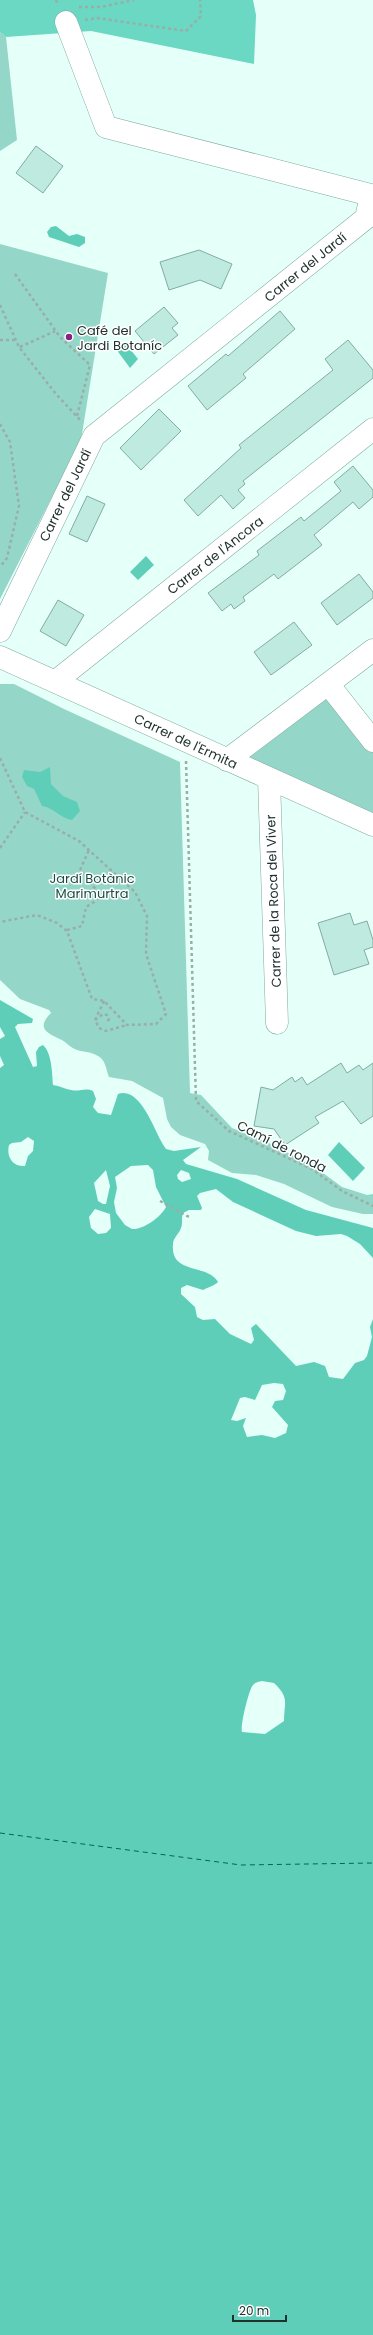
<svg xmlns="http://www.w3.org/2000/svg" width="373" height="2335" font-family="Poppins,sans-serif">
	<rect width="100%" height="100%" fill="#e5fff9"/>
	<!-- green -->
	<path fill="#94d7c8" d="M0 32 6 37 17 140 0 151Z
		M0 244 108 273 81 440 0 599Z
		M0 684H14L64 709 180 762 190 1093 201 1095 232 1128 269 1143 315 1167 342 1187 367 1195 373 1194V1214H363L332 1207 284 1184 256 1175 232 1173 208 1160 209 1151 205 1144 180 1135 171 1127 167 1119 163 1098 132 1081 109 1077C106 1070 106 1060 98 1056 92 1052 84 1052 77 1050 71 1048 67 1043 62 1040 48 1033 35 1029 51 1013L49 1010 20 999 0 980Z
		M329 685 373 741V825L227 760Z"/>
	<!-- forest -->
	<path fill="#6ad8c2" d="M0 0H253L256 15 254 64 91 31 6 37 0 32Z"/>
	<!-- water -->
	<path fill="#5fceb9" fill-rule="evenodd" d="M56 226 69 236 77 234 85 237V243L79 247 49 237 47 232 51 227Z
		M126 344 138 359 130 368 116 349Z
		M146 556 154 565 138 580 130 572Z
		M50 767 51 784 63 796 77 802 80 811 72 820C60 818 54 808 42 806L34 789 27 786 22 777 24 770 40 772Z
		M0 1000 33 1019 32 1023 18 1024 15 1027 33 1067 37 1066 36 1052 39 1047 43 1045C52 1053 52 1073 53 1085 60 1086 65 1089 71 1090 80 1092 85 1087 93 1091L96 1099 93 1107 98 1113 111 1115 118 1094C142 1086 155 1135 166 1149L174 1151 201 1147 183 1160 186 1164 237 1179 306 1210 373 1228V1258L360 1244 347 1236 341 1234 316 1236 296 1231 233 1202 216 1189 200 1193 197 1196 202 1208 201 1210H189L183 1213C181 1218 183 1223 181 1228 179 1234 173 1238 173 1244 170 1275 207 1263 218 1282 217 1284 205 1289 203 1290L187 1285 181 1288V1294L195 1307 197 1317 203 1320 215 1319 230 1334 251 1344 254 1340 251 1328 256 1324 296 1366 314 1362 325 1366 329 1377 343 1379 355 1363 364 1360 367 1356 372 1337 370 1327 373 1319V2335H0V1068L4 1065 0 1056V1039L5 1036 0 1027ZM28 1137 34 1141 33 1151 28 1156 25 1166C13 1167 6 1157 9 1145L12 1143 21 1142ZM148 1165 153 1170 156 1187 166 1207C161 1217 143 1230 132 1229L125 1225 116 1213 114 1202 117 1188 115 1177 131 1166ZM106 1170 110 1186 106 1204H103L98 1201 94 1183ZM181 1170 189 1173 191 1179 182 1182 178 1179 177 1175ZM95 1209 110 1214 111 1228 106 1233 98 1234 91 1228 89 1217ZM274 1383 283 1384 286 1391 283 1400 275 1401 272 1407 288 1425 286 1433 275 1438 262 1435 247 1437 243 1426 246 1418 237 1421 231 1420 240 1398 245 1397 255 1400 262 1385ZM262 1681 274 1683C290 1698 284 1703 284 1721L265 1734 242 1732C240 1726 249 1689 253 1685 255 1682 259 1682 262 1681Z
		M339 1142 365 1168 353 1181 328 1155Z"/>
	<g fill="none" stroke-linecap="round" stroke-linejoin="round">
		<!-- ferry -->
		<path stroke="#026457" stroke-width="1" stroke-dasharray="5 4" stroke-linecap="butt" d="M0 1833 241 1865 373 1863"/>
	</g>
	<!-- building -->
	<path fill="#bfeae0" stroke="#82aca3" d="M36 146 63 166 43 193 16 173Z
		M199 250 232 264 221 289 200 280 169 290 160 262Z
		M164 307 178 323 172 328 178 335 154 354 135 331Z
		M280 311 295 329 243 374 246 378 207 410 188 386 226 354 228 356Z
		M348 340 373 370V378L243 481 245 484 238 490 245 498 233 509 221 495 198 516 184 500 241 448 239 445 333 370 325 359Z
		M159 409 181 431 141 470 120 448Z
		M353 466 373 490V497L359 509 353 502 314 535 322 545 278 579 274 574 243 597 245 601 234 609 231 604 222 611 208 593 259 555 257 551 301 517 304 521 341 491 334 482Z
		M87 496 105 504 87 542 69 534Z
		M359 574 373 592V598L337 625 321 603Z
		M58 600 84 615 66 646 40 631Z
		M294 622 312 645 271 675 254 652Z
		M350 913 354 925 367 921 373 940V947L364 950 369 964 334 975 318 923Z
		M341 1063 347 1073 359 1065 363 1070 373 1063V1116L361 1124 343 1101 315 1117 319 1123 285 1145 274 1129 254 1126 261 1087 273 1090 292 1077 295 1082 302 1077 307 1085Z"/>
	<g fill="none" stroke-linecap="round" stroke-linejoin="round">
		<!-- minor casing -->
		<g stroke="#81aaa1" stroke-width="23">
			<path id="minor" d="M0 631 94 436 366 218 371 195 106 127 66 22
				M0 657 373 825
				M56 681 373 429
				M329 685 373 741
				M227 760 373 650
				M269 779 277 1023"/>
		</g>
		<!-- path -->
		<path stroke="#98aea9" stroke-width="2.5" stroke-dasharray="3 3" stroke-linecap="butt" d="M56 0 58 5
			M79 7H101L134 0
			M85 20 97 18 186 31 201 16 200 0
			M15 274 60 337 90 365 77 416
			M0 305 19 347 56 394 82 422
			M0 340H15
			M20 347 55 331
			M0 424 10 442 19 506 7 558 0 567
			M0 758 25 812 79 841 135 892 147 916 146 954 166 1014 156 1024 127 1025 104 1001 92 999 67 931 57 923 37 915 0 922
			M186 761 196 1101 229 1131 312 1169 342 1191 373 1206
			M0 848 25 812
			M67 930 82 926 86 907 97 900V891L80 870 89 850
			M104 1001 95 1020 99 1028 106 1031 127 1025
			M95 1020 103 1014 107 1015 109 1019 106 1023
			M160 1201 189 1217"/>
		<!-- minor -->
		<use href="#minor" stroke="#fff" stroke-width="22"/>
	</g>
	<!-- markers -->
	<circle fill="#892086" stroke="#fff" stroke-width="1.5" cx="69" cy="337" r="4"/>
	<g text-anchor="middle" stroke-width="3" stroke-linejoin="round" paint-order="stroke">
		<!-- street labels -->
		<g font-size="13" fill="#21322e" stroke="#fff">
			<text transform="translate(305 267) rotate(-39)" y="5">Carrer del Jardí</text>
			<text transform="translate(65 495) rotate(-64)" y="5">Carrer del Jardí</text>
			<text transform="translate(215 555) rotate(-38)" y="5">Carrer de l'Ancora</text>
			<text transform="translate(186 741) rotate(25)" y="5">Carrer de l'Ermita</text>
			<text transform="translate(273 901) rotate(-92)" y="5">Carrer de la Roca del Viver</text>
			<text transform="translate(282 1146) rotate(27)" y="5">Camí de ronda</text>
		</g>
		<!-- poi labels -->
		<g font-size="13" fill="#21322e" stroke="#fff" text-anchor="start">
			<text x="77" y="335">Café del<tspan x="77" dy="15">Jardi Botaníc</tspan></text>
		</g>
		<!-- park labels -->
		<g font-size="13" fill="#1c4c43" stroke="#fff">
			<text x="92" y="883">Jardí Botànic<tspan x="92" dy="15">Marimurtra</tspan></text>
		</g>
	</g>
	<!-- scale -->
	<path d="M233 2315v6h53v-6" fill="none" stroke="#21322e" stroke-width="2"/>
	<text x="239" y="2315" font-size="12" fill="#21322e" stroke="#ffffff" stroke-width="3" paint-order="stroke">20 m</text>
</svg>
